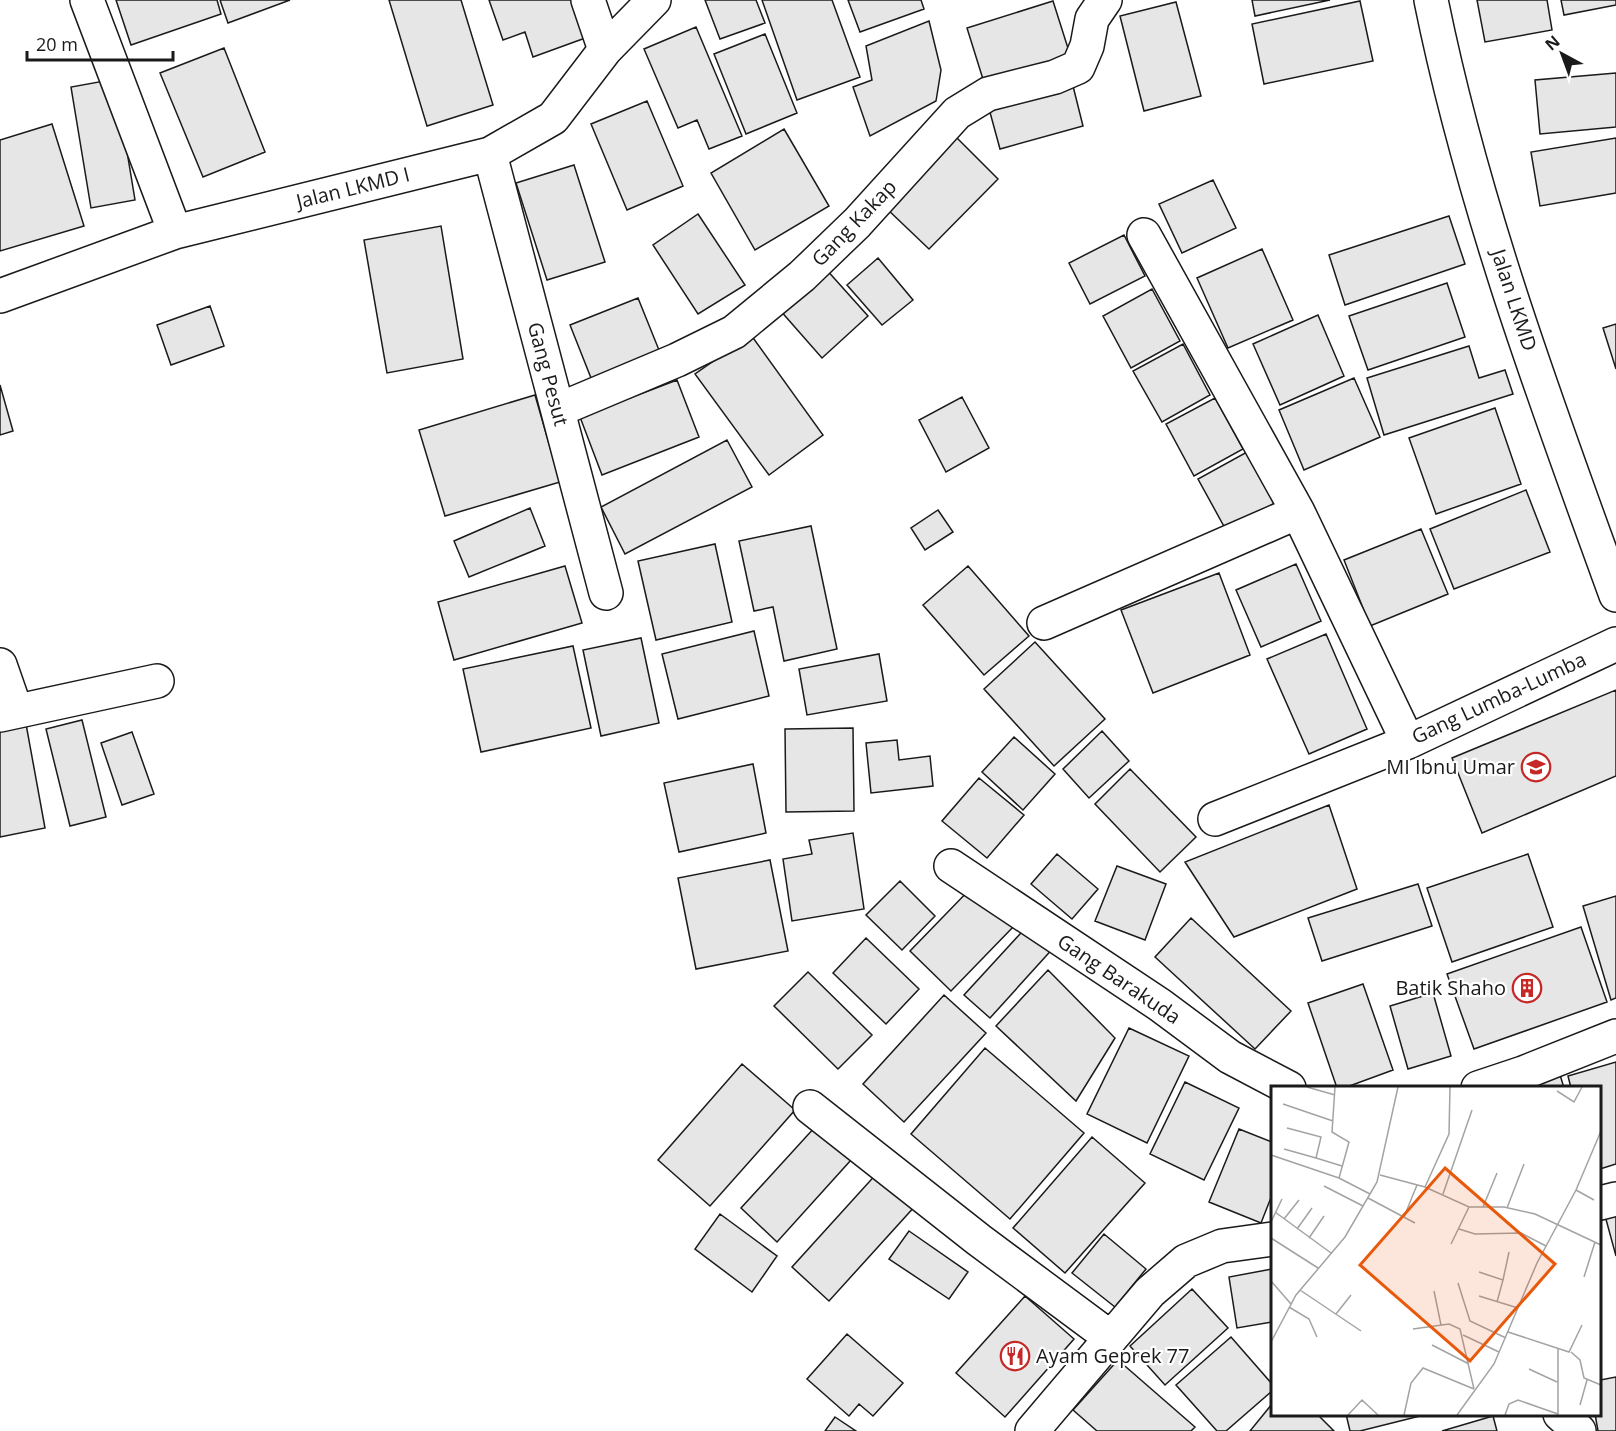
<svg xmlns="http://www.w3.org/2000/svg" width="1616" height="1431" font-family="'Open Sans',sans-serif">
	<rect width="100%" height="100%" fill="#fff"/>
	<!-- building -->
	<path fill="#e6e6e6" stroke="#1a1a1a" stroke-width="1.5" d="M116 0H217L221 14 131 45Z
		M220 0H290L228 23Z
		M389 0H461L493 105 427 126Z
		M489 0H575L588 37 533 57 525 32 503 40Z
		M705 0H756L765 23 720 39Z
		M762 0H832L860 77 797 100Z
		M848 0H921L924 9 860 32Z
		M1252 0H1330L1255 16Z
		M1477 0H1547L1552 30 1485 42Z
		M1561 0H1616V5L1564 15Z
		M1053 1 1073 64 987 92 967 28Z
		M1360 1 1373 61 1264 84 1252 24Z
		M1176 2 1201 96 1144 111 1120 16Z
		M929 21 941 70 936 101 870 136 853 87 872 80 866 46Z
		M696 27 742 136 709 149 697 120 678 128 644 49Z
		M765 34 797 113 746 134 714 54Z
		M224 48 265 152 203 177 160 73Z
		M1616 73V127L1540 134 1535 80Z
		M115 79 135 200 91 208 71 87Z
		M1072 82 1083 126 1000 149 988 105Z
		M647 101 683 186 627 210 591 124Z
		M52 124 84 226 0 251V140Z
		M784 129 829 206 755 250 711 173Z
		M955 136 998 179 929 249 885 207Z
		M1616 138V193L1540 206 1531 152Z
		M574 165 605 262 547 280 516 183Z
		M1213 180 1236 228 1182 253 1159 204Z
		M698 214 745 285 698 314 653 245Z
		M1449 216 1465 264 1345 305 1329 255Z
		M441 226 463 359 387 373 364 240Z
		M1124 235 1145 276 1090 304 1069 263Z
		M1262 249 1293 320 1228 348 1197 278Z
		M878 258 913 300 882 325 847 285Z
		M825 268 868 316 822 358 779 309Z
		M1447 283 1465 337 1368 370 1349 316Z
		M1152 289 1180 341 1131 368 1103 316Z
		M638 298 661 355 593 383 570 325Z
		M210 306 224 346 171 365 157 325Z
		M1318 315 1344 376 1280 405 1253 344Z
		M1616 324V369L1603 328Z
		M751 335 823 435 769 475 695 374Z
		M1183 344 1210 395 1162 422 1133 371Z
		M1469 346 1479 378 1505 370 1513 394 1384 435 1367 378Z
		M1354 378 1380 437 1304 470 1279 410Z
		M677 380 699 437 602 475 580 417Z
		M0 385 13 431 0 435Z
		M535 395 560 482 445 516 419 430Z
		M962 397 989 448 946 472 919 420Z
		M1215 398 1243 449 1194 476 1166 424Z
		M1495 408 1521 484 1436 514 1409 438Z
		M727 440 752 487 625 554 601 507Z
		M1247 452 1275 503 1226 530 1198 479Z
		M1526 490 1550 552 1454 589 1430 529Z
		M530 508 545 546 469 577 454 541Z
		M938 510 953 532 925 550 911 528Z
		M811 526 837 649 784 661 773 607 754 611 739 541Z
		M1421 529 1448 594 1370 626 1344 560Z
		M715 544 732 622 656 640 638 561Z
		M1296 564 1321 621 1261 647 1236 590Z
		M565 566 582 623 454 660 438 602Z
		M968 566 1029 636 984 675 923 605Z
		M1219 573 1250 655 1153 693 1121 610Z
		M754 631 769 696 678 719 662 654Z
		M1326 634 1367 729 1309 754 1267 659Z
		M641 638 659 723 601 736 583 650Z
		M1035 642 1105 719 1054 766 984 689Z
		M573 646 591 728 481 752 463 669Z
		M879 654 887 701 807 715 799 669Z
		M1616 690V776L1482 833 1452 758Z
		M82 720 106 817 70 826 46 729Z
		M26 724 45 828 0 837V728Z
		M853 728 854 811 786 812 785 729Z
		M1102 731 1129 761 1089 798 1063 769Z
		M132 732 154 794 122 805 101 743Z
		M1014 737 1055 774 1023 810 982 772Z
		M897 740 899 760 930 756 933 786 871 793 866 743Z
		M753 764 766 833 679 852 664 783Z
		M1130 769 1196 837 1160 872 1095 804Z
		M979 778 1024 815 987 858 942 821Z
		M1329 805 1357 889 1234 937 1185 862Z
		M853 833 864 909 792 921 783 859 812 854 809 840Z
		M1057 854 1098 889 1072 919 1031 884Z
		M1528 854 1553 927 1452 962 1427 888Z
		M770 860 788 951 696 969 678 878Z
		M1117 866 1166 884 1145 940 1095 921Z
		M900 881 935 916 902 950 866 915Z
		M1418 884 1432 926 1322 961 1308 918Z
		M973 886 1014 926 951 991 910 951Z
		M1616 896V998L1611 1000 1583 906Z
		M1191 918 1291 1011 1255 1049 1155 957Z
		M1031 922 1056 945 990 1018 964 995Z
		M1581 927 1607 1002 1474 1049 1447 974Z
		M866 938 919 989 886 1024 833 973Z
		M1048 970 1115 1038 1076 1101 996 1026Z
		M808 972 872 1035 838 1069 774 1006Z
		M1363 984 1393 1070 1344 1088H1337L1308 1003Z
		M1433 993 1451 1056 1408 1069 1390 1006Z
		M944 995 986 1033 904 1122 863 1084Z
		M1129 1028 1189 1056 1147 1143 1087 1114Z
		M985 1048 1084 1133 1010 1219 911 1134Z
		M1616 1062V1164L1600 1169V1088H1571L1568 1076Z
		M742 1064 795 1110 710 1206 658 1160Z
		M1558 1068 1564 1088H1499Z
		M1185 1082 1239 1108 1204 1180 1150 1154Z
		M815 1127 851 1160 777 1242 741 1208Z
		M1239 1129 1272 1142V1195L1261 1223 1209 1202Z
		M1092 1137 1145 1183 1065 1273 1013 1228Z
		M879 1171 916 1205 829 1301 792 1267Z
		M1616 1208V1256L1604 1212Z
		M720 1214 777 1256 752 1292 695 1249Z
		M909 1231 968 1272 949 1299 889 1259Z
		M1104 1234 1146 1269 1115 1307 1072 1273Z
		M1272 1269V1322L1237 1328 1229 1277Z
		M1192 1289 1228 1328 1165 1385 1130 1346Z
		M1025 1296 1074 1339 1005 1417 956 1373Z
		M847 1334 903 1383 873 1416 859 1404 849 1416 807 1379Z
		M1231 1337 1272 1384V1391L1226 1431H1217L1176 1385Z
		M1118 1360 1195 1427 1191 1431H1097L1073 1410Z
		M1616 1377V1431H1598L1595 1414H1600V1380Z
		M1272 1404V1414H1317L1334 1431H1250Z
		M1346 1414H1428L1360 1431H1350Z
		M1493 1416 1497 1431H1442Z
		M835 1417 856 1431H825Z"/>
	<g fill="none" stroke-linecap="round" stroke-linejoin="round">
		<!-- minor casing -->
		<g stroke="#1a1a1a" stroke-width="36">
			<path id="minor" d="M87 0 175 232
				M588 0 605 50
				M1431 0C1472 203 1545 400 1616 595
				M490 154 606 593
				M1144 235 1298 512
				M0 296 175 232 490 154 553 118 605 50 654 0
				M558 410 677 360 734 332 802 276 857 223 957 113 988 94 1055 77 1078 67 1087 46 1092 19 1105 0
				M1044 623 1298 512 1408 742
				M0 665 16 711
				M0 715 157 681
				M1215 819 1408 742 1616 644
				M951 866 1160 1005 1230 1057 1289 1088
				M1478 1088 1523 1073 1616 1036
				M810 1107 979 1240 1111 1338
				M1600 1203 1616 1199
				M1560 1414 1579 1431
				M1032 1431 1150 1292 1186 1261 1222 1246 1272 1239"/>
		</g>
		<!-- minor -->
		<use href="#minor" stroke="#fff" stroke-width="33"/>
	</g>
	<!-- icons -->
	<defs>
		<g id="school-ring" transform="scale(1.5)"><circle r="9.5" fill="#fff" stroke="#c62828" stroke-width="1.5"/><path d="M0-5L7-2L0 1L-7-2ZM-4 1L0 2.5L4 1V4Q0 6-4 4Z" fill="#c62828"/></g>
		<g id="building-ring" transform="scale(1.5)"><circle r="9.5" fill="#fff" stroke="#c62828" stroke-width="1.5"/><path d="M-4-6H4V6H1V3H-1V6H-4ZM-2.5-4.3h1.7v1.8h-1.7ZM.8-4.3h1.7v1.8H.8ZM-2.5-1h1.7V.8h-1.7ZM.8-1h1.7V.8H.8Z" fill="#c62828"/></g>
		<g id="restaurant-ring" transform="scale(1.5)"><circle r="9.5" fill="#fff" stroke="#c62828" stroke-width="1.5"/><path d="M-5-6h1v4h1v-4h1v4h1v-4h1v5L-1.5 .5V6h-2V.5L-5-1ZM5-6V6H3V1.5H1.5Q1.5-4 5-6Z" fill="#c62828"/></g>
	</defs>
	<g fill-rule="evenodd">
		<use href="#school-ring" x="1536" y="767"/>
		<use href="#building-ring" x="1527" y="988"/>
		<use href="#restaurant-ring" x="1015" y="1356"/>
	</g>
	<g text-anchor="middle" stroke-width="4.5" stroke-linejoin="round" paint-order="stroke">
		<!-- street labels -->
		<g font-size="20" fill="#1a1a1a" stroke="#fff">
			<text transform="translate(353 188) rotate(-14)" y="7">Jalan LKMD I</text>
			<text transform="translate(854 223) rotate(-46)" y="7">Gang Kakap</text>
			<text transform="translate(1514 300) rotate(72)" y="7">Jalan LKMD</text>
			<text transform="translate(548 374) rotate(75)" y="7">Gang Pesut</text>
			<text transform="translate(1499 698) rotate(-25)" y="7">Gang Lumba-Lumba</text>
			<text transform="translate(1119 979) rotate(34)" y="7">Gang Barakuda</text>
		</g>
		<!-- poi labels -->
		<g font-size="20" fill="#1a1a1a" stroke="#fff" text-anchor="end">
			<text x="1515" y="774">MI Ibnu Umar</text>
			<text x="1506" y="995">Batik Shaho</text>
			<text x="1036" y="1363" text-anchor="start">Ayam Geprek 77</text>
		</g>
	</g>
	<!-- overview -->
	<g transform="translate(1271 1086)">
		<rect width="330" height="330" fill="#fff"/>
		<path fill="none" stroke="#a3a3a3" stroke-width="1.5" d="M36 1 64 9M64 1 61 46 78 56 68 92 99 108M286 5 303 16 311 1M12 18 62 35M16 42 50 51 45 72 71 80M13 63 45 72M0 69 68 92M109 89 154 101 198 121H233L264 128 330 159M53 100 92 120M154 101 178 48 179 1M305 104 323 114M172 108 201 24M97 112 144 137M212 121 226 87M236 122 253 78M4 126 60 167M133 131 146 99M13 133 28 114M0 136 11 113M26 143 41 122M188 143 204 148 250 147 275 160M0 152 47 182M38 152 53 130M180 158 198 121M208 186 232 194 226 216M313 191 324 156M232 194 238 166M0 195 20 218M187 197 199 235 235 252M29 204 90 245M163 205 170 239M208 210 247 222M18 221 38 233 46 251M65 228 80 209M142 243 178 238 189 243 203 303M237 246 298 266 311 239M192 249 228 266M0 256 25 209 74 151 106 96 127 1M161 259 198 278M300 266 309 274 313 292 330 299M258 283 286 296M309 319 316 294M77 329 91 314 107 329M133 329 140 297 152 282 203 303M186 329 223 278 266 177 305 104 330 45M234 329 238 318 247 314 287 328M287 329V263"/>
		<path fill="#e8590c" fill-opacity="0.15" stroke="#e8590c" stroke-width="3" d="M174 82 284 178 199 275 89 179Z"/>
		<rect width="330" height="330" fill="none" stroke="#1a1a1a" stroke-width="3"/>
	</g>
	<!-- north arrow -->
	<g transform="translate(1562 54) rotate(319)" stroke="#ffffff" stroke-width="4.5" paint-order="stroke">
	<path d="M0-4.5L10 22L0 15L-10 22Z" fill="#1a1a1a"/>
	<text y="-9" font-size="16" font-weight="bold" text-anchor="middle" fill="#1a1a1a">N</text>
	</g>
	<!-- scale -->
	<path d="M27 51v9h146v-9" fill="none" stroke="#1a1a1a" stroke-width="3"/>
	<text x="36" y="51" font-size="18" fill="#1a1a1a" stroke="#ffffff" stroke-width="4.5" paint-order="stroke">20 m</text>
</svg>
